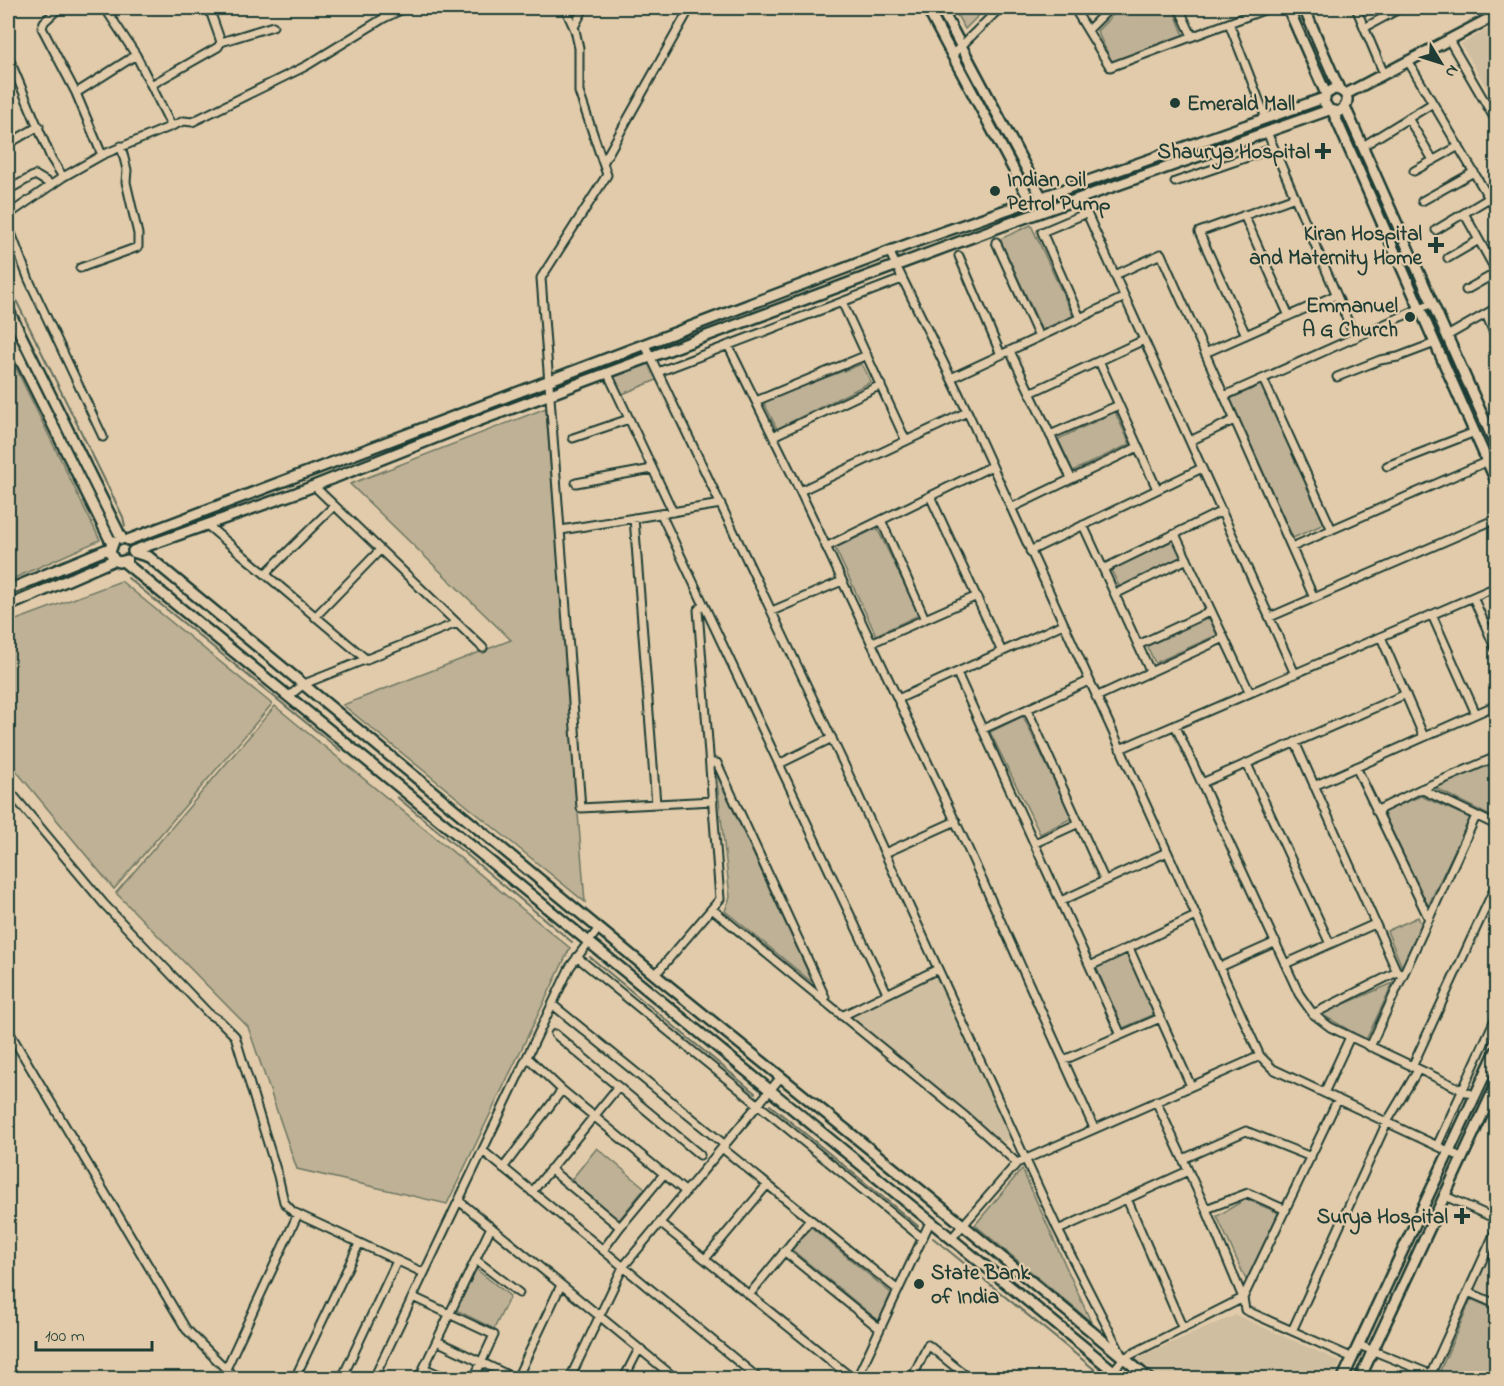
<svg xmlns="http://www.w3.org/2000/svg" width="1504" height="1386" font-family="'Indie Flower',sans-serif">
	<rect width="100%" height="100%" fill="#e1cbaa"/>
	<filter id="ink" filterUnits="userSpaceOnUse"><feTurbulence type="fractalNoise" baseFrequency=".0167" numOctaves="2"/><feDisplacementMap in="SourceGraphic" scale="12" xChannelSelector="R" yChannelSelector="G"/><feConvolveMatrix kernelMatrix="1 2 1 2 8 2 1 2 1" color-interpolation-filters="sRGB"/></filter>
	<g filter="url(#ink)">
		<!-- built -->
		<path fill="#cfbe9f" d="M1496 25V104L1461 44Z
			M935 976 1010 1139 1003 1142 851 1016Z
			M1496 1244V1310L1471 1299Z
			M1236 1315 1341 1362 1333 1378H1155L1132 1360Z"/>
		<!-- green -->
		<path fill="#beb195" stroke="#6e7764" stroke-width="1.5" d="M953 8H986L965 29Z
			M1120 8H1173L1184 36 1112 62 1097 31Z
			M1031 225 1073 316 1042 330 1000 239Z
			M8 352 100 540 8 581Z
			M650 360 659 379 620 395 611 375Z
			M862 364 871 382 777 429 763 401Z
			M1262 384 1324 524 1293 538 1230 399Z
			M546 408 585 902 343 705 511 640 350 484Z
			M1115 412 1130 444 1073 471 1058 439Z
			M877 528 919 615 876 635 835 548Z
			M1174 540 1183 558 1120 588 1111 570Z
			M121 581 272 704 114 889 8 761V623Z
			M1209 618 1217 635 1155 663 1147 646Z
			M275 706 570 948 447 1204 297 1169 248 1027 116 893Z
			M1023 716 1072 818 1040 834 990 732Z
			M1496 761V819L1435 788Z
			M716 773 813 983 725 911 730 897Z
			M1421 796 1470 818 1428 906 1383 812Z
			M1418 917 1422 926 1402 967 1387 931Z
			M1128 952 1155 1014 1123 1028 1096 967Z
			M1393 983 1366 1040 1321 1014Z
			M597 1148 645 1188 619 1220 571 1180Z
			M1022 1169 1091 1322 975 1225Z
			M1246 1199 1279 1213 1247 1282 1217 1216Z
			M811 1227 891 1293 879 1321 792 1250Z
			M476 1269 510 1296 494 1329 456 1310Z
			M1471 1299 1496 1310V1378H1457L1440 1371Z"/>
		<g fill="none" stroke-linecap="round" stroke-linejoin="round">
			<!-- stream -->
			<path stroke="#626e5d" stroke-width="2" d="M1468 8 1469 10 1477 12 1487 8
				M8 284 123 517 125 526
				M128 578 341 751
				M397 797 572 942
				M590 957 755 1093
				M770 1105 918 1226
				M933 1238 1105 1378"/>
			<!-- street casing -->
			<g stroke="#1f3d34" stroke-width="11">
				<path id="street" d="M105 8 136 55 171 125
					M565 8 575 30 579 48V92L607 175 541 278 581 808 713 801
					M1074 8 1110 67 1269 8
					M1179 8 1192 36
					M1356 8 1384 74
					M1229 23 1266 118
					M574 27 584 8
					M1364 28 1401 8
					M1088 30 1110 8
					M1449 40 1496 121
					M221 42 273 26
					M952 55 1000 8
					M8 56 51 158 63 177
					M1408 61 1496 210
					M151 85 218 47 221 42 209 8
					M76 93 136 55
					M1408 118 1433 160
					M1267 132 1355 338
					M8 144 39 126
					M1363 146 1433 103
					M102 155 184 121 192 122 306 66 384 18 405 8
					M603 163 690 8
					M1414 171 1459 146
					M1175 182 1274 148
					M8 190 35 175 52 185
					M1080 198 1295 674
					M1422 201 1474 172
					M1464 213 1496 271
					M8 215 63 177 102 155 76 93 42 28 44 22 59 8
					M1244 215 1289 316
					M8 225 29 280 103 437
					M1436 230 1496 194
					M996 242 1039 337
					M889 251 969 415 1260 1056 1273 1069 1463 1158
					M959 256 1001 355
					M1448 258 1479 240
					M80 268 138 247V234L126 182 127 170 121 146
					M1115 275 1161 254 1314 598
					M1466 290 1496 273
					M842 302 906 441
					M1486 314 1496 338
					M1080 318 1042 232 1087 213
					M1246 335 1199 232 1295 197
					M1447 336 1496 308
					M645 345 842 760 1058 1230 1120 1352
					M728 345 800 491 965 842 1094 1128
					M1010 351 1071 478
					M1205 353 1336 295
					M1099 361 1157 489
					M658 372 902 279
					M608 374 673 512
					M1337 377 1380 360 1398 357 1435 343
					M951 378 1125 297
					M1263 379 1332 530
					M1030 393 1144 340
					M1224 396 1432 303
					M756 401 867 355
					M1050 435 1119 405
					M773 436 881 385
					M573 438 629 419
					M1190 441 1234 420
					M1387 466 1475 432
					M576 483 652 469
					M314 486 483 648
					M800 491 967 412
					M930 496 1002 652
					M1011 508 1138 447
					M661 514 887 993
					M634 518 656 804
					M881 520 925 619
					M207 525 367 660
					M1083 525 1150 671
					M561 530 721 504
					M1175 534 1250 693
					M826 547 992 466
					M1292 547 1488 461H1496
					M1030 551 1202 468
					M1103 569 1222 511
					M265 574 334 506
					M1115 594 1187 559
					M1473 597 1496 650
					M772 611 842 581
					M1432 615 1476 714
					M315 617 380 550
					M1270 617 1496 519
					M1381 637 1424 737
					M871 643 977 596
					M1138 645 1211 611
					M957 673 1121 1035
					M289 696 304 684 457 623
					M1096 697 1224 638
					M898 699 1063 624
					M1027 709 1105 881
					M1175 725 1299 994 1313 1014 1330 1027 1475 1096
					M983 729 1089 681
					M1295 742 1397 972 1403 976
					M1120 749 1496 587
					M710 763H717L825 997 823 1000
					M779 764 832 738
					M1247 764 1330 944
					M1356 767 1429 919
					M1202 783 1406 694
					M1314 786 1496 705
					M8 789 104 904 209 1014 220 1021 235 1036 278 1176 284 1202 293 1212 424 1273
					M1421 789 1496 825
					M1376 811 1421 789 1496 757
					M1035 843 1079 823
					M885 853 956 821
					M1061 901 1167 852
					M712 909 966 1117 1017 1163
					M1129 948 1191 1086
					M577 957 922 1238
					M1285 964 1375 924
					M1090 966 1196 916
					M1220 967 1276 942
					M655 975 720 899 698 610 703 605
					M553 1005 725 1145
					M1313 1014 1397 972
					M842 1016 938 969
					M8 1030 186 1329 235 1378
					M555 1034 700 1155
					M1370 1047 1476 816
					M527 1057 562 1090 686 1192
					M1064 1060 1160 1018
					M1412 1067 1496 885
					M1324 1093 1350 1037
					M1156 1101 1206 1209 1243 1298 1245 1310 1353 1358
					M1437 1146 1496 1017
					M722 1148 898 1290
					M483 1151 758 1378
					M1183 1159 1246 1131 1311 1157
					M503 1168 562 1090
					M550 1169 620 1227 664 1174
					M532 1192 618 1087
					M1445 1196 1496 1219
					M1127 1199 1183 1329
					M459 1201 675 1378
					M1206 1209 1248 1193 1286 1210
					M660 1223 852 1378
					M1058 1230 1188 1171
					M951 1239 1017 1163 1260 1056
					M603 1250 620 1227
					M784 1251 880 1329
					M705 1259 767 1185
					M476 1260 519 1293
					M1468 1292 1496 1304
					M749 1295 810 1220
					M413 1297 494 1335 474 1378
					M1292 1331 1387 1122 1418 1070
					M437 1341 514 1378
					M1359 1345 1440 1378
					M424 1368 446 1378
					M226 1369 298 1214
					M1113 1371 1124 1358 1243 1298 1338 1099
					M295 1378 359 1244
					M342 1378 397 1261
					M374 1378 570 967 599 928
					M419 1378 491 1227
					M517 1378 561 1285
					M570 1378 623 1267 781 1077
					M624 1378 639 1349
					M857 1378 930 1222
					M912 1378 928 1345 969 1378
					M1429 1378 1496 1230"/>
			</g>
			<!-- secondary casing -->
			<g stroke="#1f3d34" stroke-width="14">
				<path id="secondary" d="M927 8 1031 202 1034 204
					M941 8 1042 198 1043 203
					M1288 8 1326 94
					M1304 8 1339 89
					M1346 94 1496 15
					M1345 107 1496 446
					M1333 112 1496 481
					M8 309 122 539
					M8 335 112 544
					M128 540 909 244 1324 98
					M114 541 110 552 114 560
					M133 551 296 493 478 421 1013 222 1329 110 1338 112C1352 105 1349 90 1334 89L1326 94 1324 102 1329 110
					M133 552 149 557 660 979 924 1193 1148 1378
					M124 562 1122 1378
					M8 590 110 548
					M8 606 114 560 119 562 127 560
					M1343 1378 1496 1051
					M1360 1378 1496 1085"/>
			</g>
			<!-- street -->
			<use href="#street" stroke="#e1cbaa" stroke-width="7"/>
			<!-- secondary -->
			<use href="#secondary" stroke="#e1cbaa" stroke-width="9"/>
		</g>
	</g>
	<!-- markers -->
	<g fill="#1f3d34" stroke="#e1cbaa" stroke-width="2">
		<circle cx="1175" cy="103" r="6"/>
		<path d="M1320 142h6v6h6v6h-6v6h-6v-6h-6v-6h6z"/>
		<circle cx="995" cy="191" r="6"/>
		<path d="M1433 236h6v6h6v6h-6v6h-6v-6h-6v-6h6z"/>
		<circle cx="1410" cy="317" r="6"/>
		<path d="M1459 1207h6v6h6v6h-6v6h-6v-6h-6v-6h6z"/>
		<circle cx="919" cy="1284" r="6"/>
	</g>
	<g text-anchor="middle" stroke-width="4.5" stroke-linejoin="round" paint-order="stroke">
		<!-- poi labels -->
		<g font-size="21" font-weight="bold" fill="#1f3d34" stroke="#e1cbaa" text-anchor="end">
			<text x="1187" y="110" text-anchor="start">Emerald Mall</text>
			<text x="1310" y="158">Shaurya Hospital</text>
			<text x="1007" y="186" text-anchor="start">Indian Oil<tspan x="1007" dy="24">Petrol Pump</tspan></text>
			<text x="1422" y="240">Kiran Hospital<tspan x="1422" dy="24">and Maternity Home</tspan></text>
			<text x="1398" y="312">Emmanuel<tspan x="1398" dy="24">A G Church</tspan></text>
			<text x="1448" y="1223">Surya Hospital</text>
			<text x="931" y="1279" text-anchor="start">State Bank<tspan x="931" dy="24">of India</tspan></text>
		</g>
	</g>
	<!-- margin -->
	<rect width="1504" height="1386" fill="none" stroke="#e1cbaa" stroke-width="30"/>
	<rect x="15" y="15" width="1474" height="1356" fill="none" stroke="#1f3d34" stroke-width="2" filter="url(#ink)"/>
	<!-- north arrow -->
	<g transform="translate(1441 63) rotate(128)" stroke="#e1cbaa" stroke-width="4.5" paint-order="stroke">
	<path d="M0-4.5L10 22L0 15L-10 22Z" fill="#1f3d34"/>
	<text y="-9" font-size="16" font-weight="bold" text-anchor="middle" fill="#1f3d34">N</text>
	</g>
	<!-- scale -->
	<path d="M36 1341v9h116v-9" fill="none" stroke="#1f3d34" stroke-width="3"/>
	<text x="45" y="1341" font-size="18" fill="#1f3d34" stroke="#e1cbaa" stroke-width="4.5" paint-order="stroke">100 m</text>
</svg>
